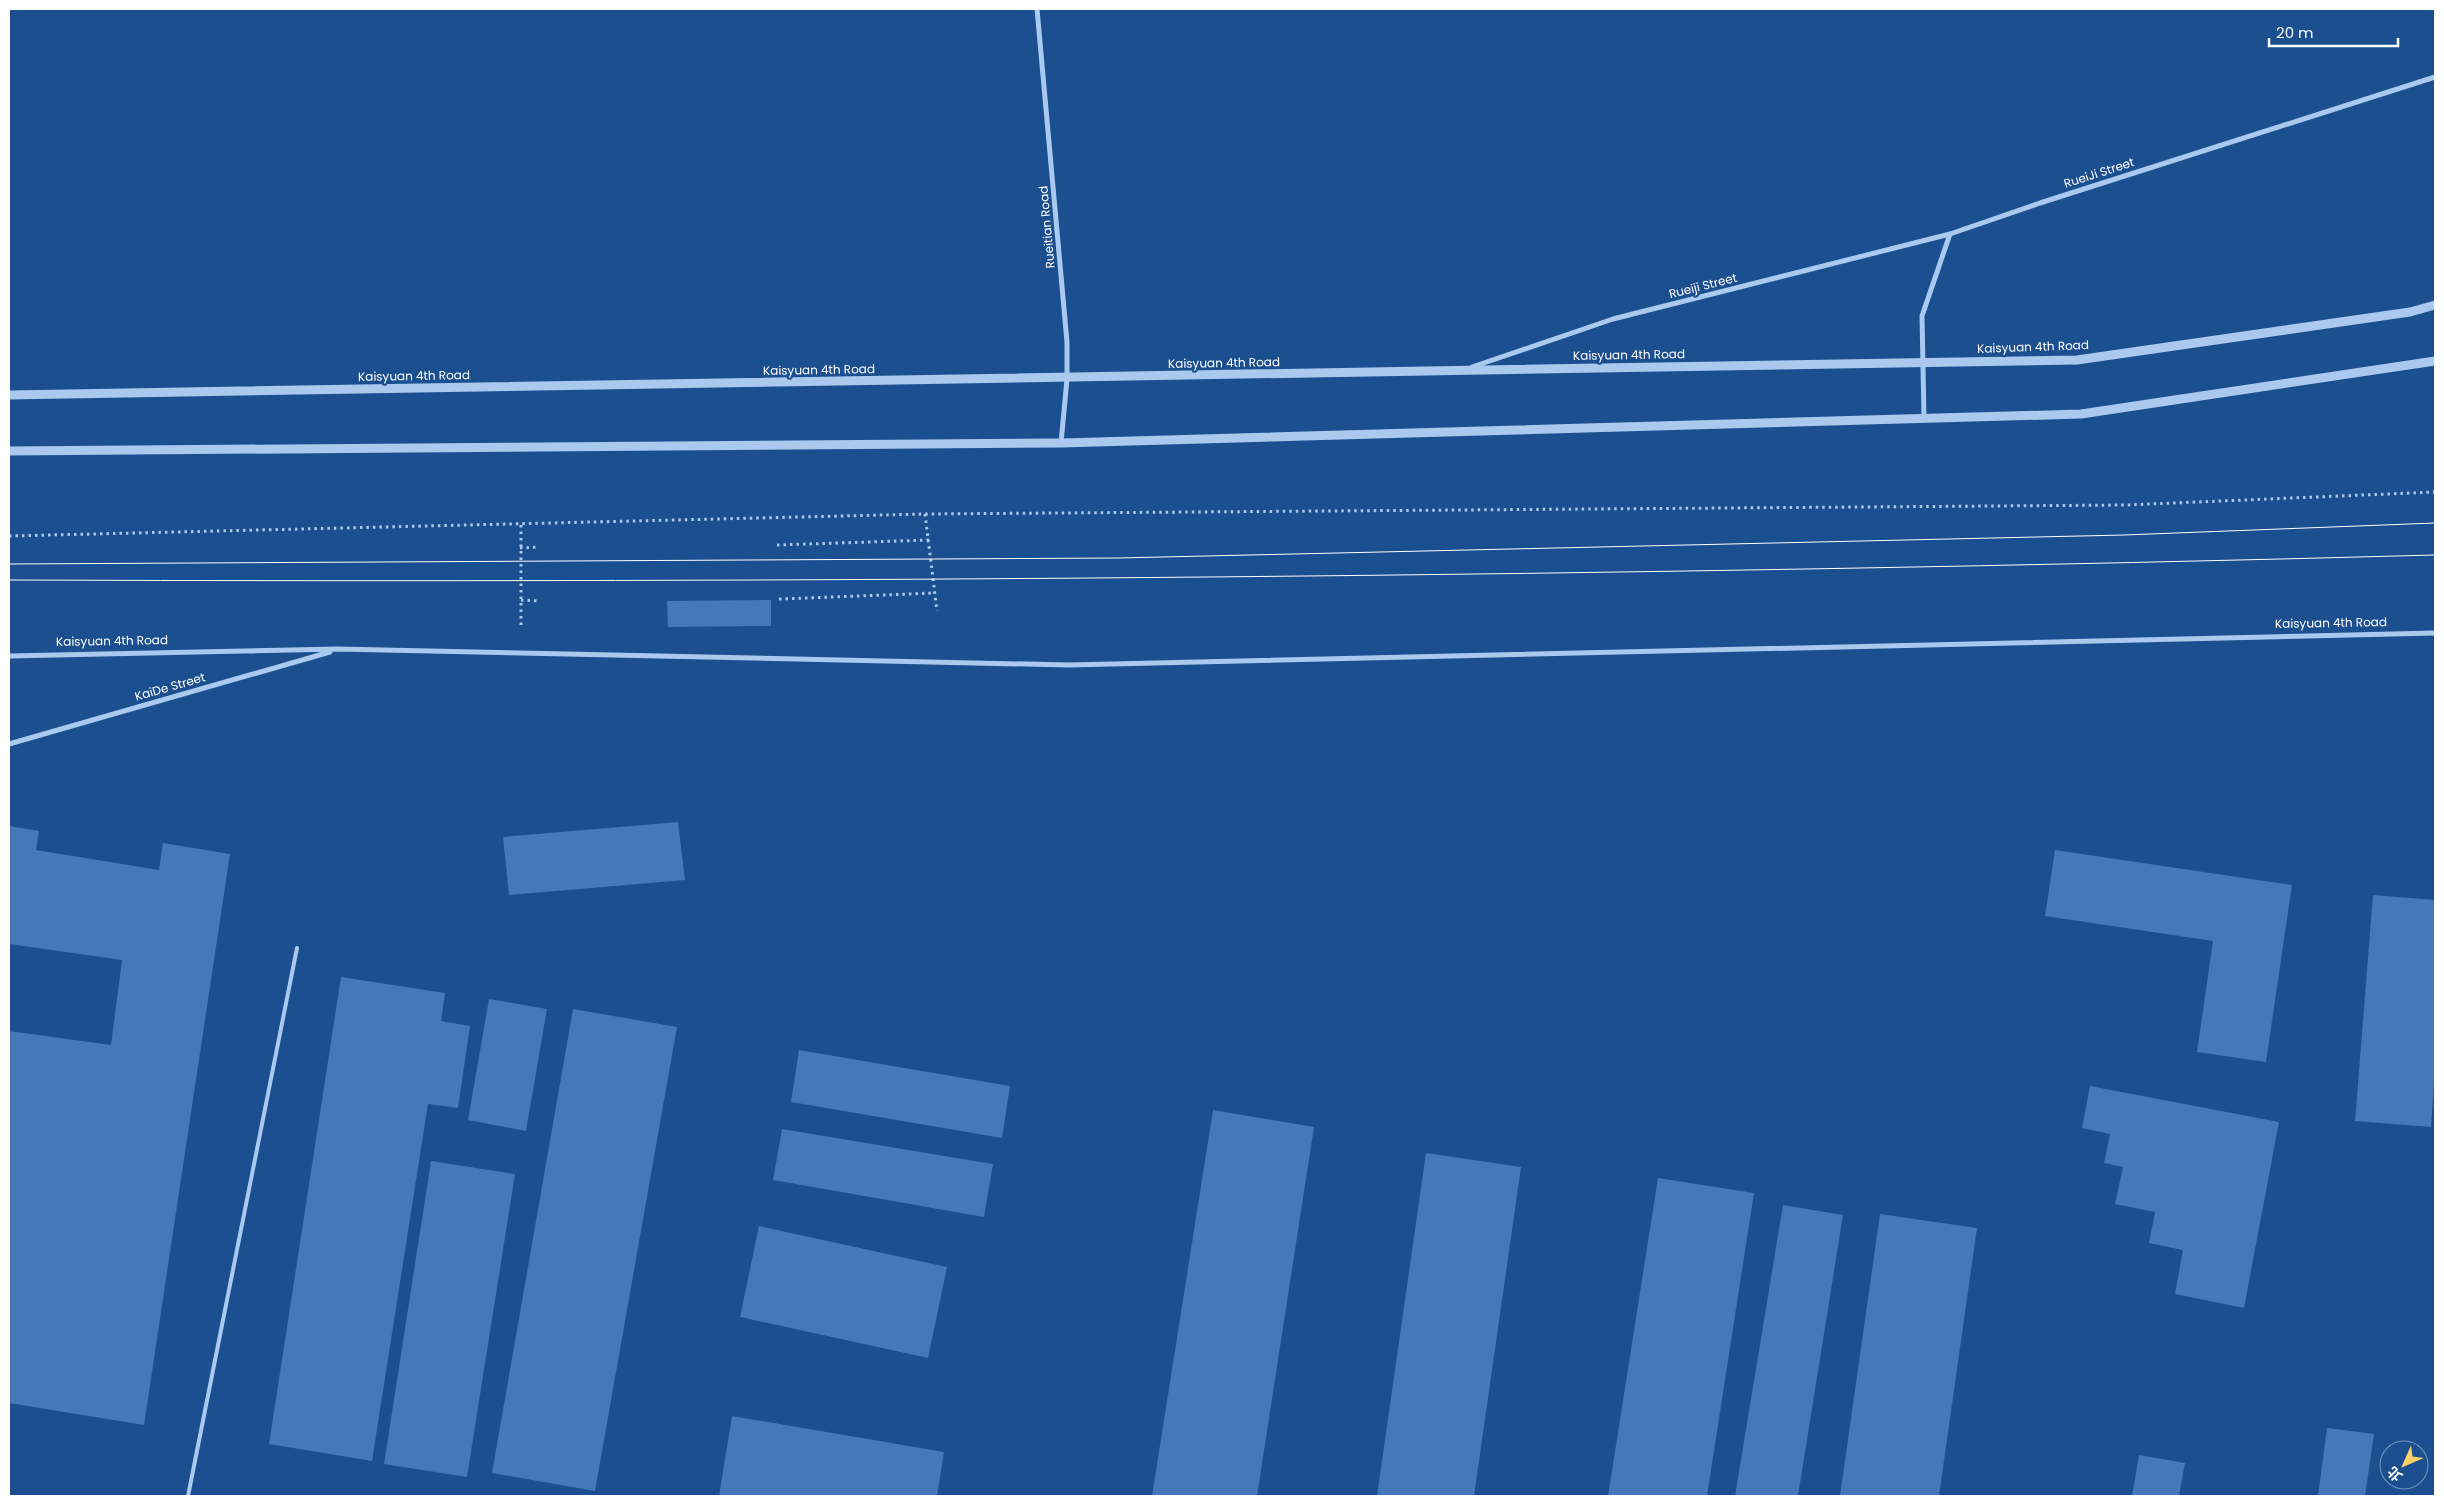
<svg xmlns="http://www.w3.org/2000/svg" width="2444" height="1505" font-family="Poppins,'Noto Sans TC',sans-serif">
	<rect width="100%" height="100%" fill="#1b4f8f"/>
	<!-- building -->
	<path fill="#4478b7" d="M771 600V626L668 627 667 601Z
		M678 822 685 880 509 895 503 837Z
		M9 826 39 831 36 850 159 870 163 843 230 854 144 1425 9 1403V1031L111 1045 122 960 9 944Z
		M2055 850 2292 885 2266 1062 2197 1052 2213 941 2045 916Z
		M2373 895 2435 900V1067L2431 1127 2355 1121Z
		M341 977 445 993 441 1021 470 1026 458 1108 428 1104 372 1461 269 1444Z
		M489 999 547 1009 526 1131 468 1120Z
		M573 1009 677 1027 595 1491 492 1473Z
		M799 1050 1010 1086 1002 1138 791 1102Z
		M2090 1086 2279 1122 2244 1308 2175 1294 2183 1250 2149 1243 2155 1212 2115 1204 2123 1167 2104 1163 2110 1134 2082 1128Z
		M1213 1110 1314 1127 1257 1496H1152Z
		M782 1129 993 1164 984 1217 773 1180Z
		M1426 1153 1521 1167 1474 1496H1377Z
		M431 1161 515 1174 467 1477 384 1464Z
		M1658 1178 1754 1193 1707 1496H1608Z
		M1783 1205 1843 1215 1798 1496H1735Z
		M1880 1214 1977 1228 1939 1496H1840Z
		M759 1226 947 1267 928 1358 740 1317Z
		M732 1416 944 1452 937 1496H719Z
		M2327 1428 2374 1434 2365 1496H2318Z
		M2139 1455 2185 1463 2179 1496H2132Z"/>
	<g fill="none" stroke-linecap="round" stroke-linejoin="round">
		<!-- path -->
		<path stroke="#a9c9ee" stroke-width="3" stroke-dasharray="2.5 4" stroke-linecap="butt" d="M925 514 937 611
			M521 525V628
			M9 536 925 514 2126 505 2435 492
			M777 545 929 540
			M520 548 538 547
			M779 599 934 593
			M521 600 540 601"/>
		<!-- service -->
		<path stroke="#a9c9ee" stroke-width="4" d="M188 1496 297 948"/>
		<!-- minor -->
		<path stroke="#a9c9ee" stroke-width="5" d="M1037 9 1067 342V379L1061 443
			M1472 367 1613 319 1950 234
			M1924 418 1922 316 1950 234 2040 203 2435 77
			M9 656 338 649 1069 665 2435 633
			M9 744 330 652"/>
		<!-- tertiary -->
		<path stroke="#a9c9ee" stroke-width="9" d="M9 395 2077 360 2410 312 2435 305
			M9 451 1061 443 2081 414 2435 361"/>
		<!-- tram -->
		<path stroke="#fff" stroke-width="1" d="M9 564 1118 558 2124 535 2435 523
			M9 580C818 583 1627 577 2435 555"/>
	</g>
	<g text-anchor="middle" stroke-width="4.5" stroke-linejoin="round" paint-order="stroke">
		<!-- street labels -->
		<g font-size="12" fill="#fff" stroke="#1b4f8f">
			<text transform="translate(2099 173) rotate(-18)" y="4">RueiJi Street</text>
			<text transform="translate(1047 227) rotate(-95)" y="4">Rueitian Road</text>
			<text transform="translate(1703 286) rotate(-14)" y="4">Rueiji Street</text>
			<text transform="translate(2033 347) rotate(-2)" y="4">Kaisyuan 4th Road</text>
			<text transform="translate(1629 355) rotate(-1)" y="4">Kaisyuan 4th Road</text>
			<text transform="translate(1224 363) rotate(-1)" y="4">Kaisyuan 4th Road</text>
			<text transform="translate(819 370) rotate(-1)" y="4">Kaisyuan 4th Road</text>
			<text transform="translate(414 376) rotate(-1)" y="4">Kaisyuan 4th Road</text>
			<text transform="translate(2331 623) rotate(-1)" y="4">Kaisyuan 4th Road</text>
			<text transform="translate(112 641) rotate(-1)" y="4">Kaisyuan 4th Road</text>
			<text transform="translate(170 687) rotate(-16)" y="4">KaiDe Street</text>
		</g>
	</g>
	<!-- border -->
	<rect width="2444" height="1505" fill="none" stroke="#ffffff" stroke-width="20"/>
	<!-- north arrow -->
	<g transform="translate(2404 1465) rotate(225)"><circle r="24" fill="#1b4f8f" stroke="#7695bc"/>
	<path d="M0-4L9 19L0 12L-9 19Z" fill="#ffd166"/>
	<text y="-8" font-size="14" font-weight="bold" text-anchor="middle" fill="#ffffff">北</text>
	</g>
	<!-- scale -->
	<path d="M2269 38v8h129v-8" fill="none" stroke="#ffffff" stroke-width="2.5"/>
	<text x="2276" y="38" font-size="15" fill="#ffffff" stroke="#1b4f8f" stroke-width="4" paint-order="stroke">20 m</text>
</svg>
